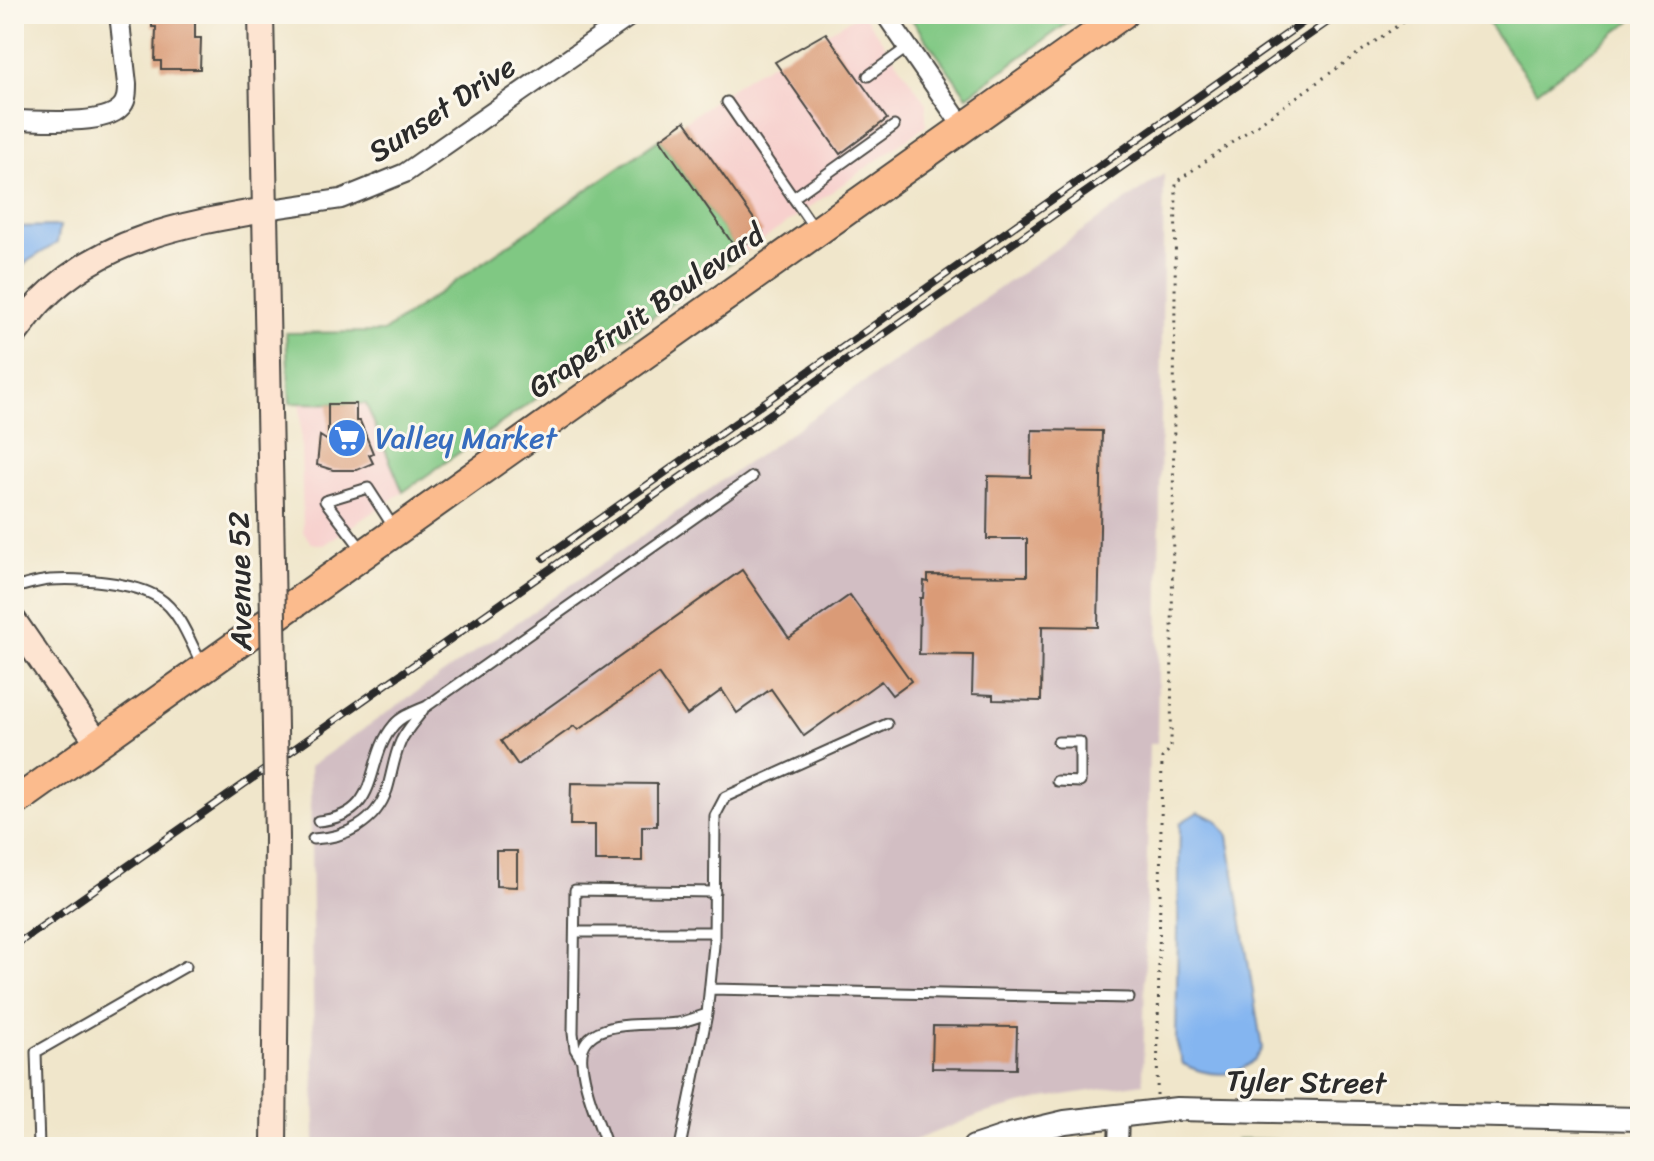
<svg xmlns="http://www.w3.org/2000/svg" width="1654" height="1161" font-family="Sriracha,sans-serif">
	<rect width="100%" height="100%" fill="#fbf7ec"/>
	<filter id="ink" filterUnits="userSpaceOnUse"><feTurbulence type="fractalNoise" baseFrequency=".0125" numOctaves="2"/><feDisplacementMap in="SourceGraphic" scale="16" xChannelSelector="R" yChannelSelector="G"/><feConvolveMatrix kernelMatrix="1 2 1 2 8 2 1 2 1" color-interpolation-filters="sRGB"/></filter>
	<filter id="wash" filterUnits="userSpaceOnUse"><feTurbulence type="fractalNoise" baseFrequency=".006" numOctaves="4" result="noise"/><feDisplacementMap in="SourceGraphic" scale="32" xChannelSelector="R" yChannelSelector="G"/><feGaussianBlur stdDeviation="1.8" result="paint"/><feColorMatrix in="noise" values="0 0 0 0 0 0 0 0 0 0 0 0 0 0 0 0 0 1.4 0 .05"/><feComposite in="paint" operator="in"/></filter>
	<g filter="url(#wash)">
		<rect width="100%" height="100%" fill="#f0e6cb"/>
		<!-- built -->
		<path fill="#f7d0cd" d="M860 14H863L926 103V126L741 255 660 139 749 76Z
			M300 403 366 404 403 492 323 545 311 543 303 532Z"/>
		<!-- industrial -->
		<path fill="#d2bec3" d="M1164 174 1157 744H1149L1143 1083 1044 1098 982 1114 897 1147H315L310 766Z"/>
		<!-- green -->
		<path fill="#80c883" stroke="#567a57" stroke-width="2" d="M908 14H1080L967 96Z
			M1481 14H1640L1537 91Z
			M660 139 741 255 403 492 366 404 290 403 286 333 383 332Z
			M1237 1139 1363 1142 1369 1147H1244Z"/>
		<!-- water -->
		<path fill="#84b5f0" stroke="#58708e" stroke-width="2" d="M60 226 57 243 28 261 14 275V227Z
			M1198 812 1217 820 1228 836 1262 1048C1246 1079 1212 1079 1183 1064L1176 1041 1180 823Z"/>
		<g id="blocks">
			<!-- building -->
			<path fill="#da9b77" d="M152 14H195V38H201L200 69H161V61H155L156 27H152Z
				M826 33 887 119 840 154 775 62Z
				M685 121 763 232 737 250 660 139Z
				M328 404H356V421H360L373 453 369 455 373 463 357 470H333L317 465 320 436 328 441Z
				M1032 430 1102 431 1098 627 1042 626 1041 701 993 700V695L972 694 973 655 919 654 920 598H923L924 581 928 582V575L1027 576V539H987L988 476 1031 477Z
				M742 570 789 638 850 595 911 681 892 695 881 681 804 736 771 689 737 713 722 690 687 715 658 674 578 730 574 726 518 765 501 741Z
				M571 783 657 784V826H642V861H595V825H570Z
				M496 851H517V887L496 886Z
				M933 1026 1017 1027 1016 1069 932 1068Z"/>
		</g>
	</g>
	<g filter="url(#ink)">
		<use href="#blocks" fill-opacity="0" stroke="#494743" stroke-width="2"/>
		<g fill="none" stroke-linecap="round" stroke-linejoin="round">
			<!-- service casing -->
			<g stroke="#494743" stroke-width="13">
				<path id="service" d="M868 76 908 47
					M727 102 814 228
					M793 198 894 126
					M364 552 325 501 368 488 394 528
					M14 588C26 585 38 581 50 580 79 578 135 582 159 598 180 611 191 644 202 665
					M1057 781 1080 782V742H1058
					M318 821C384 815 363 761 394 725 401 716 416 711 427 706L752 477
					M313 839C346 838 376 822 387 790 392 774 394 756 401 741 407 729 416 720 423 710
					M575 932H714
					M710 989 1129 998
					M707 1014 714 945 715 816 725 797 887 724
					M581 1059 575 1049 573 1033 575 890 715 892
					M39 1147 36 1052 186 966
					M607 1147C598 1120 585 1092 582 1063 576 1015 650 1027 678 1023 687 1021 698 1017 707 1014L680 1147"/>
			</g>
			<!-- minor casing -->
			<g stroke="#494743" stroke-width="22">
				<path id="minor" d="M885 14 963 127
					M14 120C39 120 103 126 120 108 127 102 127 93 127 84L119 14
					M265 210 341 199 405 173 633 14
					M1118 1147 1119 1115"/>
			</g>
			<!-- tertiary casing -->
			<g stroke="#494743" stroke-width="26">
				<path id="tertiary" d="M974 1147 1010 1135 1065 1122 1177 1109 1640 1119"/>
			</g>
			<!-- secondary casing -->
			<g stroke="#494743" stroke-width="28">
				<path id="secondary" d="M261 14 271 509
					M14 335C23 324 31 311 41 301 101 239 183 224 265 210
					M14 621 98 743
					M274 1147 277 838"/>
			</g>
			<!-- primary casing -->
			<g stroke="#494743" stroke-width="32">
				<path id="primary" d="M14 803 1123 14"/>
			</g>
			<!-- path -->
			<path stroke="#494743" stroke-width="3" stroke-dasharray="2 6" stroke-linecap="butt" d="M1157 1095 1162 758 1171 748 1176 182 1414 14"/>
			<!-- service -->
			<use href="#service" stroke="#fff" stroke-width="9"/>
			<!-- minor -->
			<use href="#minor" stroke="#fff" stroke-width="18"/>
			<!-- tertiary -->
			<use href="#tertiary" stroke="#fff" stroke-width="22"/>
			<!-- secondary -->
			<use href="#secondary" stroke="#fde4d1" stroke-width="24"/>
			<!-- primary -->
			<use href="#primary" stroke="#fbbb8d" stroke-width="28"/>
			<!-- rail casing -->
			<g stroke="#2b2b2b" stroke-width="8">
				<path id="rail" d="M544 558 1315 14
					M14 946 1339 14"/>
			</g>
			<!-- rail -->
			<use href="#rail" stroke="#fbf7ec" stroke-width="5" stroke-dasharray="15" stroke-linecap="butt"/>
			<!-- secondary-bridge casing -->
			<g stroke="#494743" stroke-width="28" stroke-linecap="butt">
				<path id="secondary-bridge" d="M271 509 277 838"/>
			</g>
			<!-- secondary-bridge -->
			<use href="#secondary-bridge" stroke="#fde4d1" stroke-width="24"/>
		</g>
	</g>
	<!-- icons -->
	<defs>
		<g id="supermarket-disc" transform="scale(2)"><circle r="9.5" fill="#3f7fe0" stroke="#fbf7ec"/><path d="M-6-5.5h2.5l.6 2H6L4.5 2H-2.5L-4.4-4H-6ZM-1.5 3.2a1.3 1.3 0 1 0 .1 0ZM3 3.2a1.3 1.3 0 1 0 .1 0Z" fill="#fff"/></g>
	</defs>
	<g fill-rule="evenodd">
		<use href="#supermarket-disc" x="347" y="438"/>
	</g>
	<g text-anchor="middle" stroke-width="6" stroke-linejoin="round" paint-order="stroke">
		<!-- street labels -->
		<g font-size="30" fill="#2b2b2b" stroke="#fbf7ec">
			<text transform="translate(442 109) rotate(-33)" y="10">Sunset Drive</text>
			<text transform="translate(646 311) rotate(-35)" y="10">Grapefruit Boulevard</text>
			<text transform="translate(240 581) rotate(-91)" y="10">Avenue 52</text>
			<text transform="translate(1306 1082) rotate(1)" y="10">Tyler Street</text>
		</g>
		<!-- shop labels -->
		<g font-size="30" fill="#366cbe" stroke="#fbf7ec" text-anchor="start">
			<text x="375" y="448">Valley Market</text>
		</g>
	</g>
	<!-- margin -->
	<rect width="1654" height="1161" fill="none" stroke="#fbf7ec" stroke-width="48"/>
</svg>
